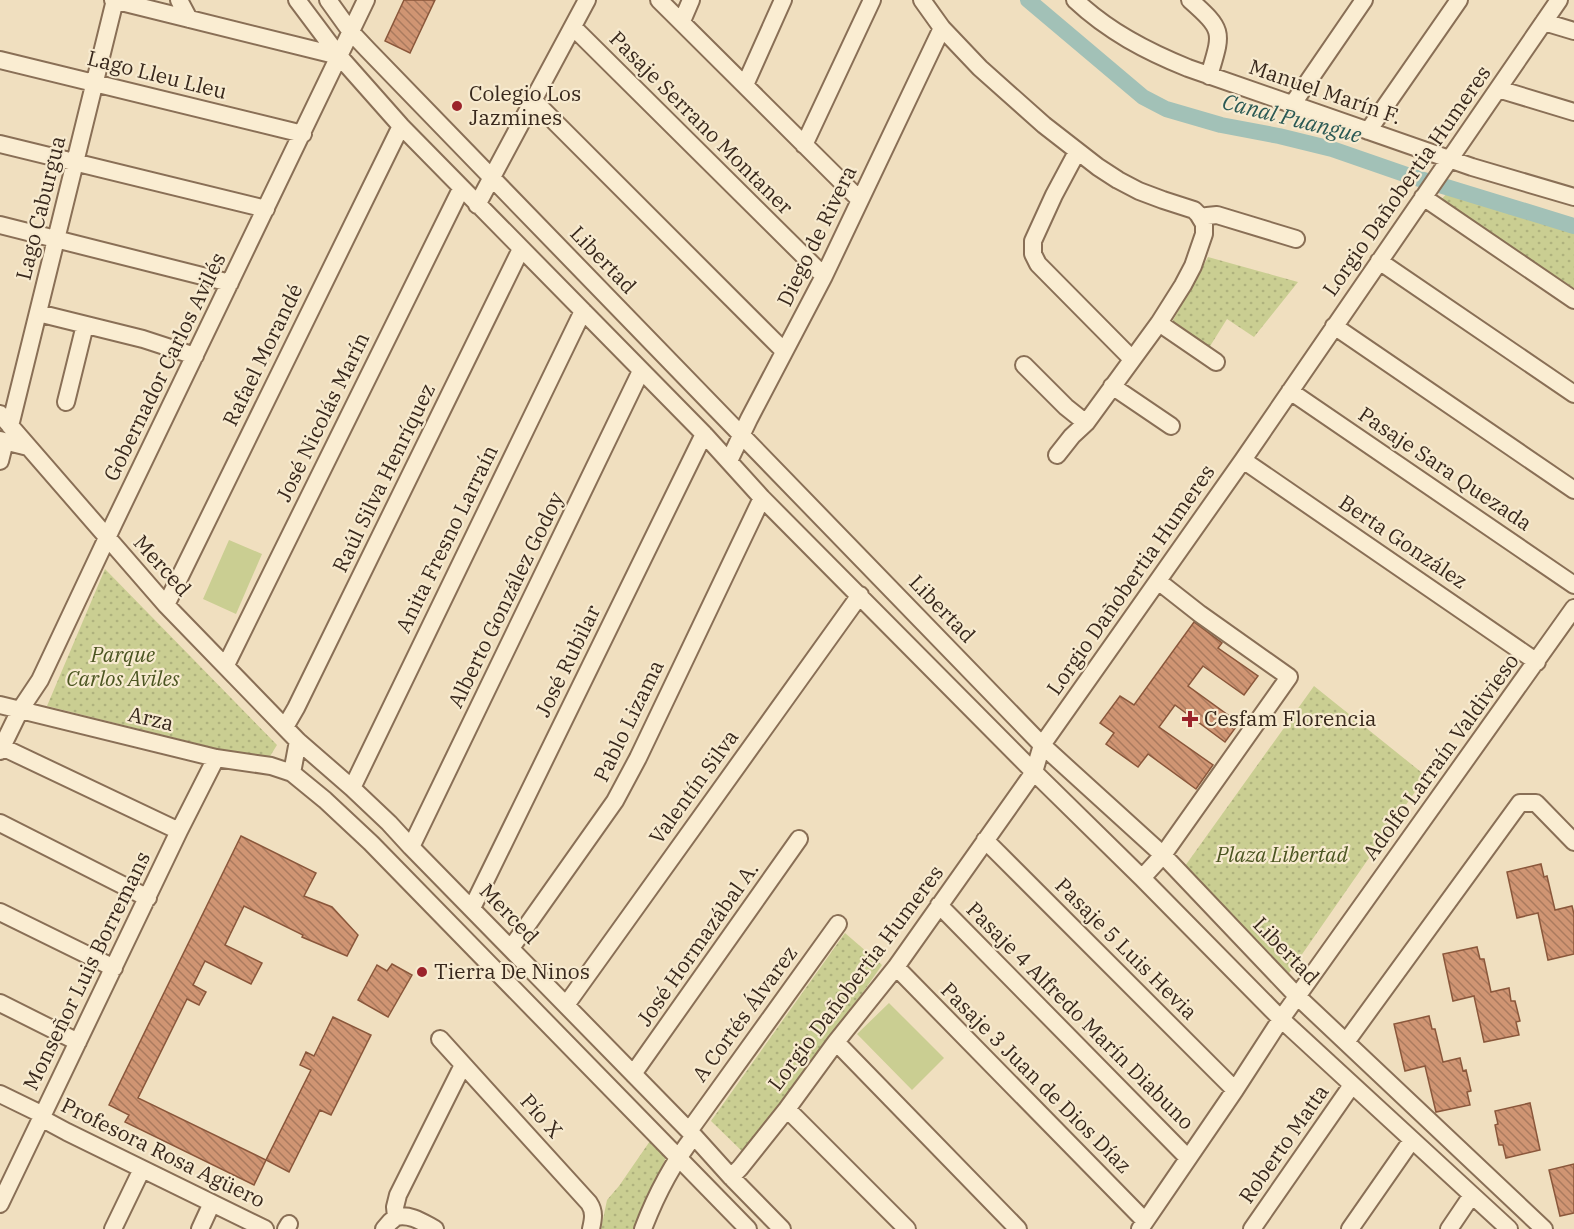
<svg xmlns="http://www.w3.org/2000/svg" width="1574" height="1229" font-family="'IBM Plex Serif',serif">
	<defs>
		<pattern id="grass-dots" width="8" height="8" patternUnits="userSpaceOnUse" patternTransform="scale(1.5)"><rect width="8" height="8" fill="#cace92"/><path d="M2 2h.1M6 6h.1" fill="none" stroke="#aeb17d" stroke-width="1.8" stroke-linecap="round"/></pattern>
		<pattern id="building-back-hatch" width="6" height="6" patternUnits="userSpaceOnUse" patternTransform="scale(1.5)"><rect width="6" height="6" fill="#d09573"/><path d="M-1 5l2 2M0 0l6 6M5-1l2 2" fill="none" stroke="#aa7a5e"/></pattern>
	</defs>
	<rect width="100%" height="100%" fill="#f0dfbf"/>
	<!-- grass -->
	<path fill="url(#grass-dots)" d="M1448 192 1574 232V288L1440 201Z
		M1208 257 1298 282 1254 337 1227 319 1207 351 1171 324Z
		M105 569 277 745 267 761 47 706Z
		M1314 686 1426 776 1289 973 1185 866Z
		M845 933 882 965 748 1157 711 1121Z
		M650 1141 666 1157 645 1208 639 1229H601L607 1200 619 1186Z"/>
	<!-- garden -->
	<path fill="#cace92" d="M229 540 262 554 236 614 203 599Z
		M889 1003 944 1058 912 1090 857 1034Z"/>
	<g fill="none" stroke-linecap="round" stroke-linejoin="round">
		<!-- canal -->
		<path stroke="#a2c1b7" stroke-width="16" d="M1028 0 1143 97 1166 109 1221 125 1279 136 1332 149 1407 175 1574 226"/>
	</g>
	<!-- building -->
	<path fill="url(#building-back-hatch)" stroke="#8a573b" stroke-width="1.5" d="M404 0H435L410 53 385 41Z
		M1194 622 1222 643 1218 648 1258 676 1244 695 1203 666 1188 686 1239 723 1225 742 1175 705 1159 727 1213 765 1196 789 1148 754 1138 767 1106 744 1114 733 1100 723 1120 696 1134 705Z
		M241 836 316 873 304 896 332 907 358 935 347 956 302 937 303 935 244 906 225 945 262 963 251 984 205 961 193 985 206 992 199 1005 187 999 138 1098 266 1160 254 1185 125 1122 129 1115 109 1105Z
		M1541 864 1544 877 1547 876 1555 910 1572 906 1574 914V954L1548 960 1538 913 1517 918 1507 872Z
		M1477 947 1480 959H1484L1491 992 1509 988 1511 1001H1515L1520 1021 1516 1022 1519 1035 1484 1042 1474 996 1453 1001 1443 954Z
		M392 964 412 975 388 1017 358 1000 377 965 387 971Z
		M1429 1016 1432 1029H1435L1443 1062 1460 1058 1463 1071 1466 1070 1471 1091 1467 1092 1470 1105 1436 1112 1425 1066 1405 1071 1394 1024Z
		M333 1017 371 1035 331 1115 320 1110 289 1172 266 1160 311 1070 300 1065 306 1052 314 1056Z
		M1530 1103 1540 1150 1506 1158 1503 1145H1499L1495 1125 1498 1124 1495 1111Z
		M1574 1164V1213L1560 1216 1549 1170Z"/>
	<g fill="none" stroke-linecap="round" stroke-linejoin="round">
		<!-- minor casing -->
		<g stroke="#896f56" stroke-width="20">
			<path id="minor" d="M113 0 339 56
				M179 0 189 19
				M297 0 339 56 401 126 704 434 762 498 1034 772 1142 878 1281 1019 1509 1229
				M328 0 351 32 367 49 1042 745 1163 855 1297 996 1544 1229
				M659 0 860 200
				M922 0 942 28 980 68 1044 125 1098 167 1118 180 1139 191 1163 200 1194 210 1198 214 1204 224V234L1193 266 1183 285 1159 323 1086 423 1072 436 1057 455
				M1075 0C1108 31 1146 51 1188 68L1472 167 1574 197
				M1190 0C1225 31 1222 32 1209 76
				M682 21 691 0
				M1544 22 1574 31
				M573 27 824 276
				M0 60 303 134
				M745 85 783 0
				M1498 89 1574 112
				M533 100 784 351
				M1292 105 1364 0
				M1368 131 1459 0
				M0 144 266 209
				M804 145 872 0
				M1077 152 1054 195 1033 241V254L1038 264 1132 359
				M1423 197 1574 300
				M477 205 587 0
				M1202 219 1207 216 1217 215 1296 239
				M0 225 230 283
				M1379 261 1574 394
				M38 313 143 339 195 356
				M1159 323 1216 362
				M1334 326 1574 490
				M1024 365 1066 407 1086 423
				M1112 386 1171 426
				M1290 391 1574 585
				M66 402 85 325
				M0 414 166 605 298 741 352 788 389 823 411 847 694 1136 731 1177 782 1229
				M10 426 115 0
				M0 440 28 447
				M1243 460 1537 662
				M0 461 5 441
				M729 461 749 419 824 276 942 28
				M166 605 401 126
				M226 665 461 189
				M0 705 216 758 271 766 292 773
				M285 727 296 708 521 249
				M298 741 292 773 325 800 371 843 748 1229
				M2 747 179 831
				M0 751 20 710 40 680 114 523 366 0
				M352 788 583 311
				M0 823 148 898
				M985 840 1235 1090
				M411 847 641 371
				M1142 878 1163 855 1289 677 1200 614 1158 581
				M939 905 1188 1158
				M472 908 704 434
				M0 912 114 968
				M511 948 615 801 638 758 762 498
				M896 967 1145 1221
				M0 1003 78 1042
				M566 1005 860 595
				M440 1039 589 1203C595 1212 593 1220 591 1229
				M836 1042 1018 1229
				M1346 1042 1520 803H1536L1574 842
				M633 1074 799 839
				M0 1094 37 1112 41 1118 67 1132 265 1229
				M787 1109 907 1229
				M689 1131 838 924
				M731 1177 740 1168 787 1109 836 1042 896 967 1034 772 1042 745 1243 460 1559 0
				M0 1204 179 831 216 758
				M396 1217 395 1207 398 1195 463 1065
				M396 1217C411 1214 422 1222 435 1229
				M113 1229 142 1169
				M200 1229 212 1203
				M286 1229 289 1224
				M384 1229 390 1222 396 1217
				M643 1229C656 1195 672 1164 694 1136
				M1140 1229 1235 1090 1281 1019 1574 608
				M1252 1229 1352 1085
				M1350 1229 1412 1140
				M1449 1229 1472 1195"/>
		</g>
		<!-- minor -->
		<use href="#minor" stroke="#faedd2" stroke-width="16"/>
	</g>
	<!-- markers -->
	<g fill="#9b232a" stroke="#f7eacf" stroke-width="2">
		<circle cx="457" cy="106" r="6"/>
		<path d="M1187 710h6v6h6v6h-6v6h-6v-6h-6v-6h6z"/>
		<circle cx="422" cy="972" r="6"/>
	</g>
	<g text-anchor="middle" stroke-width="4.5" stroke-linejoin="round" paint-order="stroke">
		<!-- street labels -->
		<g font-size="21" fill="#38281c" stroke="#f7eacf">
			<text transform="translate(157 75) rotate(14)" y="7">Lago Lleu Lleu</text>
			<text transform="translate(1325 92) rotate(19)" y="7">Manuel Marín F.</text>
			<text transform="translate(701 123) rotate(45)" y="7">Pasaje Serrano Montaner</text>
			<text transform="translate(1407 181) rotate(-55)" y="7">Lorgio Dañobertia Humeres</text>
			<text transform="translate(41 208) rotate(-76)" y="7">Lago Caburgua</text>
			<text transform="translate(817 236) rotate(-64)" y="7">Diego de Rivera</text>
			<text transform="translate(603 260) rotate(46)" y="7">Libertad</text>
			<text transform="translate(263 355) rotate(-64)" y="7">Rafael Morandé</text>
			<text transform="translate(165 367) rotate(-64)" y="7">Gobernador Carlos Avilés</text>
			<text transform="translate(323 417) rotate(-64)" y="7">José Nicolás Marín</text>
			<text transform="translate(1445 469) rotate(34)" y="7">Pasaje Sara Quezada</text>
			<text transform="translate(384 478) rotate(-64)" y="7">Raúl Silva Henríquez</text>
			<text transform="translate(447 539) rotate(-64)" y="7">Anita Fresno Larraín</text>
			<text transform="translate(1403 542) rotate(34)" y="7">Berta González</text>
			<text transform="translate(162 566) rotate(48)" y="7">Merced</text>
			<text transform="translate(1131 580) rotate(-55)" y="7">Lorgio Dañobertia Humeres</text>
			<text transform="translate(506 600) rotate(-64)" y="7">Alberto González Godoy</text>
			<text transform="translate(942 609) rotate(46)" y="7">Libertad</text>
			<text transform="translate(568 661) rotate(-64)" y="7">José Rubilar</text>
			<text transform="translate(151 719) rotate(13)" y="7">Arza</text>
			<text transform="translate(629 721) rotate(-64)" y="7">Pablo Lizama</text>
			<text transform="translate(1441 757) rotate(-54)" y="7">Adolfo Larraín Valdivieso</text>
			<text transform="translate(694 787) rotate(-54)" y="7">Valentín Silva</text>
			<text transform="translate(509 914) rotate(46)" y="7">Merced</text>
			<text transform="translate(698 944) rotate(-55)" y="7">José Hormazábal A.</text>
			<text transform="translate(1126 949) rotate(45)" y="7">Pasaje 5 Luis Hevia</text>
			<text transform="translate(1286 951) rotate(46)" y="7">Libertad</text>
			<text transform="translate(87 971) rotate(-64)" y="7">Monseñor Luis Borremans</text>
			<text transform="translate(856 978) rotate(-53)" y="7">Lorgio Dañobertia Humeres</text>
			<text transform="translate(745 1014) rotate(-54)" y="7">A Cortés Álvarez</text>
			<text transform="translate(1080 1016) rotate(45)" y="7">Pasaje 4 Alfredo Marín Diabuno</text>
			<text transform="translate(1036 1078) rotate(45)" y="7">Pasaje 3 Juan de Dios Díaz</text>
			<text transform="translate(541 1116) rotate(48)" y="7">Pío X</text>
			<text transform="translate(1284 1144) rotate(-55)" y="7">Roberto Matta</text>
			<text transform="translate(163 1153) rotate(26)" y="7">Profesora Rosa Agüero</text>
		</g>
		<!-- poi labels -->
		<g font-size="21" fill="#38281c" stroke="#f7eacf" text-anchor="start">
			<text x="469" y="101">Colegio Los<tspan x="469" dy="24">Jazmines</tspan></text>
			<text x="1204" y="726">Cesfam Florencia</text>
			<text x="434" y="979">Tierra De Ninos</text>
		</g>
		<!-- park labels -->
		<g font-size="21" font-style="italic" fill="#4b5521" stroke="#f7eacf">
			<text x="123" y="662">Parque<tspan x="123" dy="24">Carlos Aviles</tspan></text>
			<text x="1282" y="862">Plaza Libertad</text>
		</g>
		<!-- water labels -->
		<g font-size="22" font-style="italic" fill="#2a5954" stroke="#f7eacf">
			<text transform="translate(1292 118) rotate(14)" y="8">Canal Puangue</text>
		</g>
	</g>
</svg>
